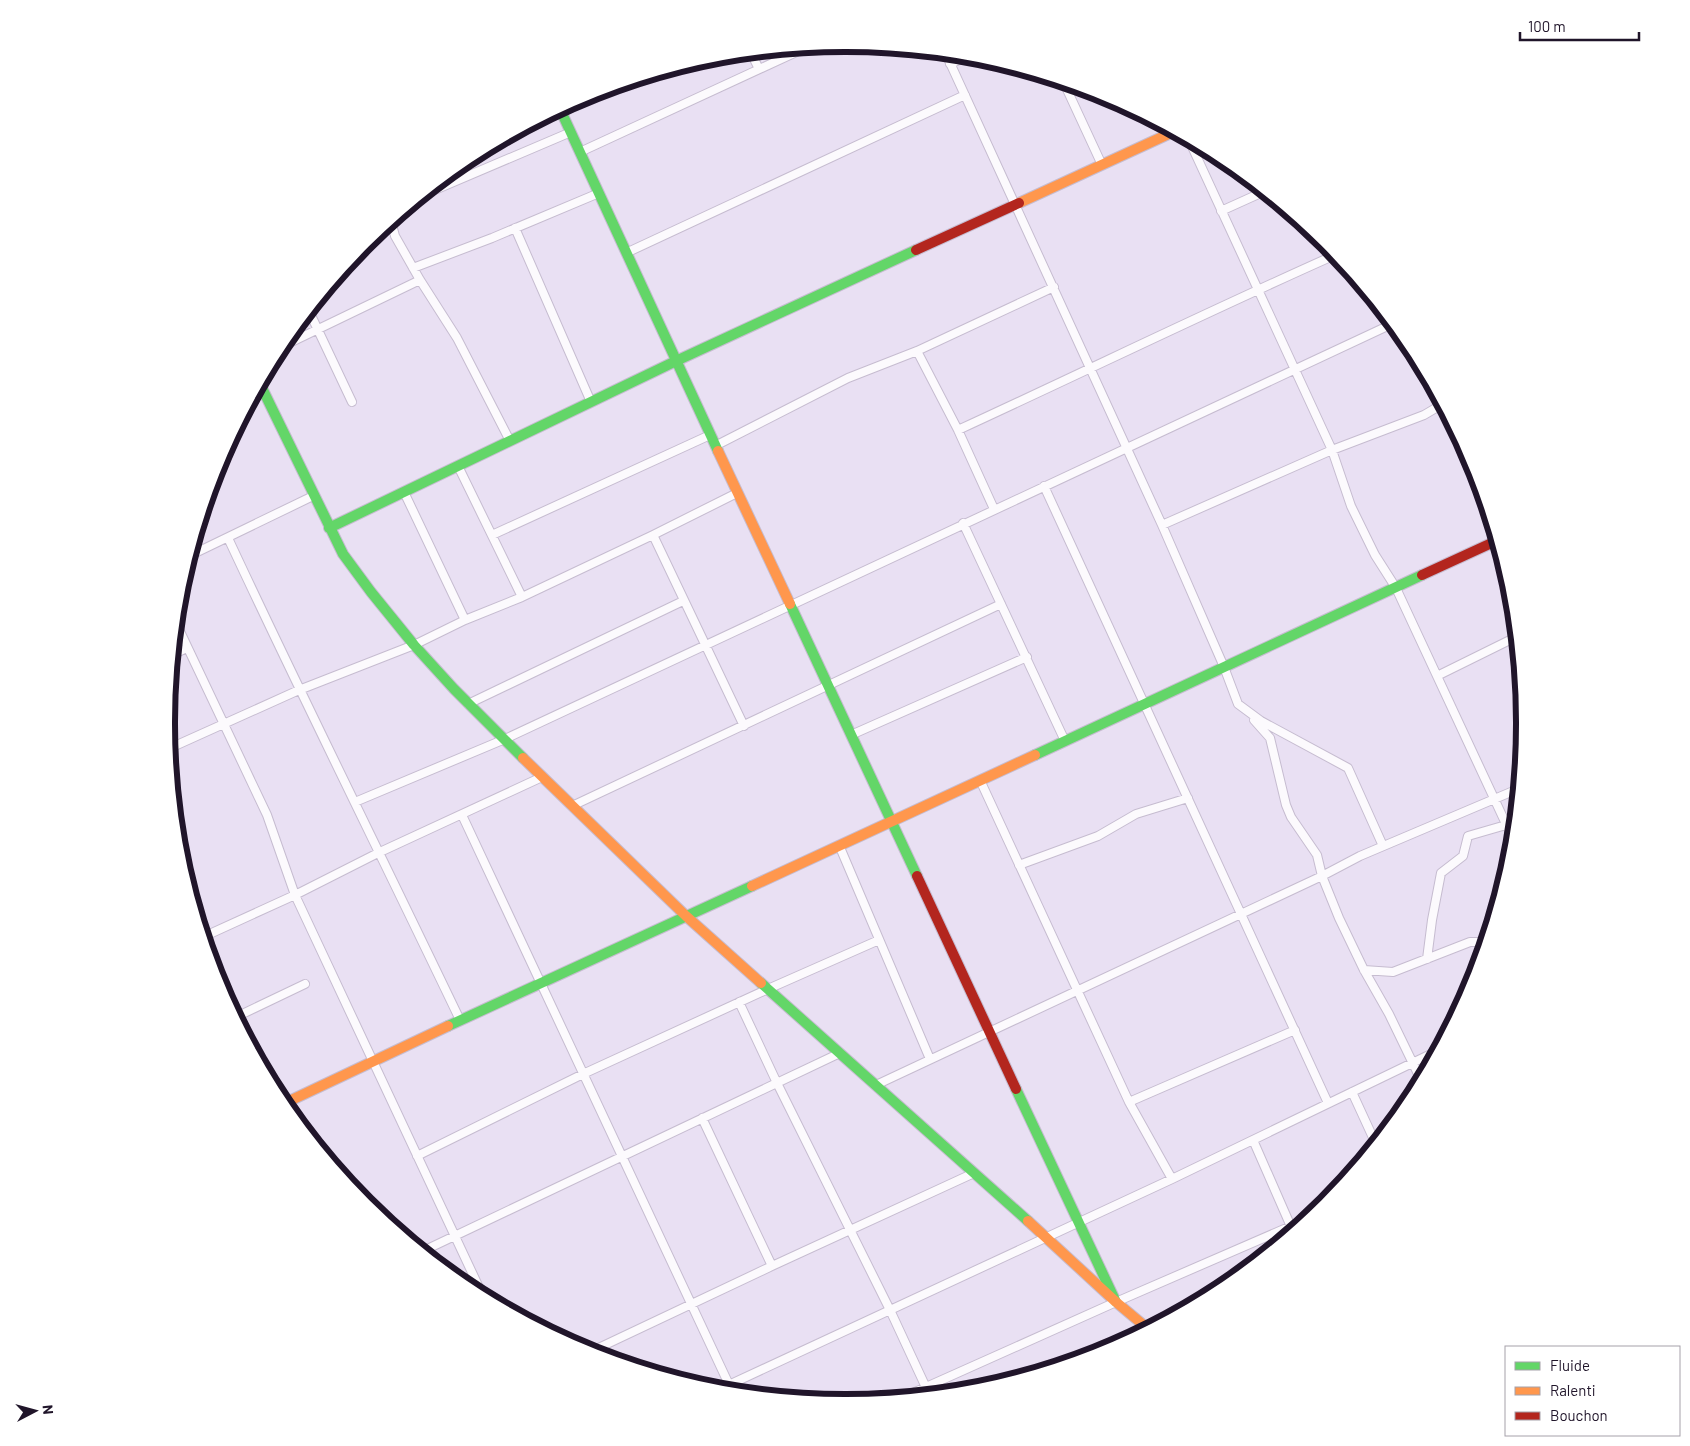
<svg xmlns="http://www.w3.org/2000/svg" width="1690" height="1446" font-family="Barlow,sans-serif">
	<rect width="100%" height="100%" fill="#e9e0f3"/>
	<g fill="none" stroke-linecap="round" stroke-linejoin="round">
		<!-- street casing -->
		<g stroke="#c6bcd0" stroke-width="10">
			<path id="street" d="M751 53 759 69
				M946 54 1162 525 1224 667 1238 704 1261 721 1348 768 1383 846
				M950 64 968 56
				M1064 83 1102 165
				M1189 140 1332 450 1351 506 1375 555 1396 588 1513 839
				M580 152 805 48
				M423 195 571 132
				M1221 211 1263 192
				M391 221 395 236 420 280 457 338 510 441
				M515 228 591 402
				M626 253 965 95
				M413 268 492 238 599 193
				M309 311 352 402
				M279 348 420 280
				M917 351 958 430 994 509
				M958 430C1084 372 1209 311 1335 255
				M715 446 848 378 917 351 1054 287
				M458 466 522 597
				M1044 486 1328 1103
				M404 492 465 620
				M963 523 1065 741
				M1162 525 1332 450 1424 415 1441 405
				M492 535 710 435
				M653 535 744 726
				M228 538C303 699 383 859 460 1020
				M189 556 313 496
				M176 623 267 815 295 895 483 1296
				M172 655 187 648
				M1437 676 1516 637
				M468 704 683 601
				M1254 720 1270 738 1286 805 1291 817 1317 855 1322 876 1339 918 1364 970 1389 1014 1421 1080
				M851 735 1027 657
				M168 749 299 690 414 645 465 620 522 597 653 535 737 493
				M980 780 1129 1102 1172 1179
				M355 802 505 739 1392 324
				M572 806 1001 604
				M462 815 732 1391
				M839 845 930 1059
				M1019 865 1098 836 1136 814 1188 798
				M203 937 295 895 380 852 542 777
				M1427 959 1432 920 1441 873 1463 856 1468 836 1506 825
				M1364 970 1393 972 1470 942H1481L1486 940
				M739 1002 777 1083 890 1310 929 1394
				M236 1017 305 984
				M876 1085 1322 876 1360 856 1518 789
				M1352 1092 1375 1142
				M1129 1102 1295 1030
				M702 1118 772 1266
				M1253 1140 1292 1229
				M417 1156 583 1074 768 989 879 940
				M423 1251 840 1053
				M590 1352 772 1266 974 1173
				M718 1390 1172 1179 1435 1052
				M906 1396 1116 1302 1305 1220"/>
		</g>
		<!-- fast casing -->
		<g stroke="#c6bcd0" stroke-width="12">
			<path id="fast" d="M560 109 718 451
				M260 384 343 554 371 592 414 645 454 689 523 758
				M329 528 676 361 916 250
				M790 604 917 876
				M1035 755 1422 575
				M761 983 1028 1221
				M448 1026 752 886
				M1016 1089 1116 1302"/>
		</g>
		<!-- slow casing -->
		<g stroke="#c6bcd0" stroke-width="12">
			<path id="slow" d="M1019 203 1173 132
				M718 451 790 604
				M523 758 686 916 761 983
				M752 886 1035 755
				M283 1104 448 1026
				M1028 1221 1116 1302 1147 1328"/>
		</g>
		<!-- jam casing -->
		<g stroke="#c6bcd0" stroke-width="12">
			<path id="jam" d="M916 250 1019 203
				M1422 575 1496 541
				M917 876 1016 1089"/>
		</g>
		<!-- street -->
		<use href="#street" stroke="#fcfafd" stroke-width="8"/>
		<!-- fast -->
		<use href="#fast" stroke="#63d668" stroke-width="10"/>
		<!-- slow -->
		<use href="#slow" stroke="#ff974d" stroke-width="10"/>
		<!-- jam -->
		<use href="#jam" stroke="#b3261e" stroke-width="10"/>
	</g>
	<!-- crop -->
	<path d="M0 0H1690V1446H0ZM845 52H846A670 670 0 0 1 1516 722V724A670 670 0 0 1 846 1394H845A670 670 0 0 1 175 724V722A670 670 0 0 1 845 52Z" fill="#fff" fill-rule="evenodd"/>
	<path fill="none" stroke="#20152a" stroke-width="6" d="M845 52H846A670 670 0 0 1 1516 722V724A670 670 0 0 1 846 1394H845A670 670 0 0 1 175 724V722A670 670 0 0 1 845 52Z"/>
	<!-- legend -->
	<rect x="1505" y="1346" width="175" height="90" fill="#ffffff" stroke="#a6a1aa"/>
	<rect x="1515" y="1362" width="25" height="8" fill="#63d668" stroke="#a6a1aa"/>
	<text x="1550" y="1371" font-size="15" fill="#20152a">Fluide</text>
	<rect x="1515" y="1387" width="25" height="8" fill="#ff974d" stroke="#a6a1aa"/>
	<text x="1550" y="1396" font-size="15" fill="#20152a">Ralenti</text>
	<rect x="1515" y="1412" width="25" height="8" fill="#b3261e" stroke="#a6a1aa"/>
	<text x="1550" y="1421" font-size="15" fill="#20152a">Bouchon</text>
	<!-- north arrow -->
	<g transform="translate(35 1411) rotate(84)" stroke="#ffffff" stroke-width="4" paint-order="stroke">
	<path d="M0-4L9 19L0 12L-9 19Z" fill="#20152a"/>
	<text y="-8" font-size="14" font-weight="bold" text-anchor="middle" fill="#20152a">N</text>
	</g>
	<!-- scale -->
	<path d="M1520 32v8h119v-8" fill="none" stroke="#20152a" stroke-width="2.5"/>
	<text x="1528" y="32" font-size="15" fill="#20152a" stroke="#ffffff" stroke-width="4" paint-order="stroke">100 m</text>
</svg>
